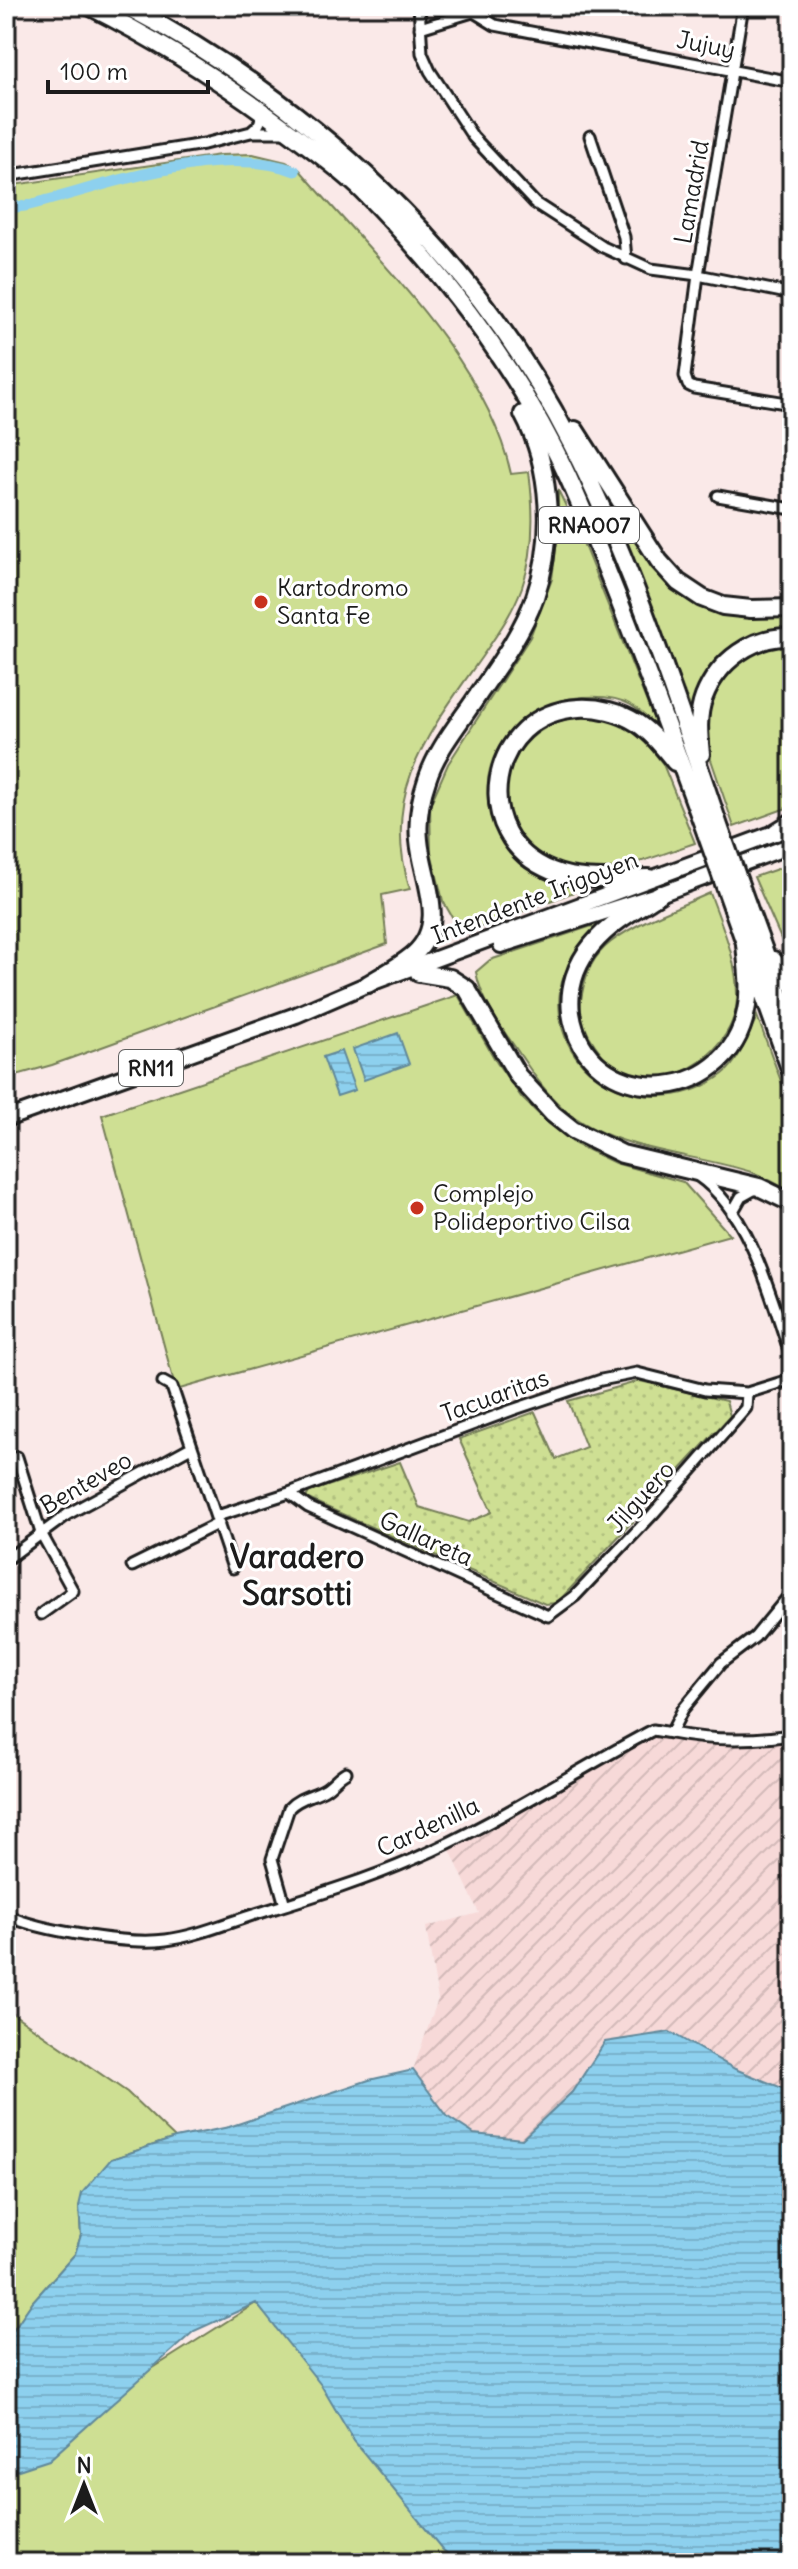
<svg xmlns="http://www.w3.org/2000/svg" width="798" height="2569" font-family="Delius,sans-serif">
	<defs>
		<pattern id="industrial-furrows" width="10" height="10" patternUnits="userSpaceOnUse" patternTransform="scale(2)"><rect width="10" height="10" fill="#f7d9d8"/><path d="M-1 1l2-2M0 10L10 0M9 11l2-2" fill="none" stroke="#d3bab9"/></pattern>
		<pattern id="park-dots" width="8" height="8" patternUnits="userSpaceOnUse" patternTransform="scale(2)"><rect width="8" height="8" fill="#cedf93"/><path d="M2 2h.1M6 6h.1" fill="none" stroke="#b0bf7e" stroke-width="1.8" stroke-linecap="round"/></pattern>
		<pattern id="water-rules" width="6" height="5" patternUnits="userSpaceOnUse" patternTransform="scale(2)"><rect width="6" height="5" fill="#8dd0ee"/><path d="M0 2.5h6" fill="none" stroke="#79b2cc"/></pattern>
	</defs>
	<rect width="100%" height="100%" fill="#fae9e8"/>
	<filter id="ink" filterUnits="userSpaceOnUse"><feTurbulence type="fractalNoise" baseFrequency=".0125" numOctaves="2"/><feDisplacementMap in="SourceGraphic" scale="16" xChannelSelector="R" yChannelSelector="G"/><feConvolveMatrix kernelMatrix="1 2 1 2 8 2 1 2 1" color-interpolation-filters="sRGB"/></filter>
	<g filter="url(#ink)">
		<!-- industrial -->
		<path fill="url(#industrial-furrows)" d="M653 1730 703 1739 792 1735V2092L735 2069 670 2032 605 2042 572 2092 522 2139 474 2134 448 2117 413 2070 438 1999 426 1927 479 1913 447 1843Z"/>
		<!-- grass -->
		<path fill="#cedf93" stroke="#757e58" stroke-width="2" d="M253 154 286 162 299 169C374 257 486 359 511 474L529 472C534 509 535 551 522 587 513 612 498 633 483 655 430 731 379 791 410 889L382 895 387 944 52 1065 6 1078V186L220 155Z
			M558 490 579 533 658 730C649 722 641 710 631 705 618 697 598 696 583 697 513 702 464 768 499 835 505 847 513 860 525 868 545 881 572 882 595 884L470 931 454 920 443 901 431 852 430 805 448 764 530 637 552 579 558 531Z
			M606 494C633 532 670 602 718 613 741 619 768 616 792 616V630C782 631 770 630 760 633 723 643 699 674 692 711Z
			M773 645 792 646V806L734 827 706 745 709 711 718 689 740 660Z
			M603 717 637 731 663 764 695 843C661 854 625 870 589 872 583 872 577 870 571 869 491 853 483 749 560 721 573 716 589 718 603 717Z
			M792 864V964L754 877Z
			M710 893C723 928 738 962 737 999 735 1049 674 1094 626 1073 612 1067 603 1057 595 1045 584 1030 578 1013 582 994 586 972 593 956 611 942 640 920 677 908 710 893Z
			M607 921C588 941 564 962 560 991 549 1081 655 1126 723 1074 739 1062 749 1034 757 1016L792 1111V1192C780 1186 767 1178 754 1173 692 1152 616 1153 564 1109 544 1092 530 1069 515 1047 499 1025 481 999 476 972L490 960Z
			M458 995 497 1063 522 1098 548 1123 575 1144 615 1163 683 1182 730 1235 176 1390 102 1115Z
			M6 2009 127 2092 175 2138 111 2159 79 2206 81 2235 75 2254 33 2301 9 2336V2368L6 2372Z
			M256 2303 481 2563H6V2461Z"/>
		<!-- park -->
		<path fill="url(#park-dots)" stroke="#757e58" stroke-width="2" d="M640 1381 726 1401 730 1416 557 1603 545 1604 306 1498 309 1492 400 1462 419 1507 469 1522 492 1512 459 1439 535 1412 556 1459 586 1447 568 1401Z"/>
		<!-- water -->
		<path fill="url(#water-rules)" stroke="#60889a" stroke-width="2" d="M398 1033 409 1064 364 1080 353 1049Z
			M341 1051 355 1090 337 1096 323 1057Z
			M670 2032 735 2069 792 2092V2563H458L442 2549 354 2441 321 2385 256 2303 194 2331 49 2460 6 2474V2372L9 2368V2336L33 2301 75 2254 81 2235 79 2206 82 2193 111 2159 175 2138 229 2127 369 2080 413 2070 448 2117 474 2134 522 2139 572 2092 605 2042Z"/>
		<g fill="none" stroke-linecap="round" stroke-linejoin="round">
			<!-- canal -->
			<path stroke="#8dd0ee" stroke-width="11" d="M6 208 25 206C104 187 216 142 295 171"/>
			<!-- minor casing -->
			<g stroke="#1c1c1c" stroke-width="15">
				<path id="minor" d="M419 6 422 53 430 71 473 137 535 203 603 247 651 269 698 275 792 294
					M743 6 698 275 685 376 688 385 694 388 792 404
					M474 12 495 25 792 82
					M420 28 492 6
					M259 110C263 121 259 126 251 132H285
					M590 136 624 237 626 259
					M6 176 204 144 251 132
					M718 496 792 509
					M698 1176C751 1212 772 1301 792 1359
					M732 1213 741 1197 757 1188
					M163 1382 172 1387 233 1568
					M17 1457 41 1533 73 1591 41 1614
					M289 1493 308 1507 548 1616 575 1596 653 1514 746 1408 747 1393
					M217 1516 289 1493 512 1410 601 1380 637 1373 705 1390 747 1393 792 1379
					M6 1560 68 1514 191 1447
					M132 1566 219 1523
					M671 1733C712 1741 750 1741 792 1735
					M285 1905 272 1859 289 1808C299 1797 313 1796 325 1789 333 1784 337 1777 346 1772
					M6 1915C40 1931 129 1945 166 1940 198 1936 229 1922 259 1913 311 1897 364 1881 414 1859 497 1823 573 1772 653 1730L671 1733 683 1709 721 1663 755 1637 792 1592"/>
			</g>
			<!-- primary casing -->
			<g stroke="#1c1c1c" stroke-width="20">
				<path id="primary" d="M501 945 660 894 792 845
					M6 1119 296 1015 368 984 785 829"/>
			</g>
			<!-- motorway casing -->
			<g stroke="#1c1c1c" stroke-width="22">
				<path id="motorway" d="M89 6C163 43 228 85 294 135 318 153 343 171 364 192 438 267 507 356 555 450 576 491 593 535 610 578 644 662 675 748 706 833
					M126 6C312 103 477 256 572 445 634 567 676 700 720 829
					M575 430 659 561 678 582 702 598 723 606 751 609 792 608
					M701 754C699 735 697 715 704 697 718 661 753 635 792 637
					M776 832 792 822
					M788 847 792 846
					M649 878C618 878 581 883 552 871 466 837 487 713 579 708 598 707 620 712 637 723 652 733 664 748 675 762
					M660 894C636 909 610 923 592 945 576 964 568 988 571 1013 586 1112 728 1108 746 1011 751 989 747 966 745 944
					M748 907 792 1027
					M733 909 792 1074
					M773 960 792 983
					M419 973 450 978 467 989 518 1076 553 1114 573 1130 622 1154 759 1187 792 1203
					M368 984C383 975 400 966 414 954 449 923 422 878 419 840 417 819 420 800 427 780 437 748 462 720 480 692 500 663 523 631 535 597 555 539 552 468 523 414"/>
			</g>
			<!-- minor -->
			<use href="#minor" stroke="#fff" stroke-width="9"/>
			<!-- primary -->
			<use href="#primary" stroke="#fff" stroke-width="14"/>
			<!-- motorway -->
			<use href="#motorway" stroke="#fff" stroke-width="16"/>
			<!-- motorway-bridge casing -->
			<g stroke="#1c1c1c" stroke-width="22" stroke-linecap="butt">
				<path id="motorway-bridge" d="M720 829 748 907
					M706 833 733 909"/>
			</g>
			<!-- motorway-bridge -->
			<use href="#motorway-bridge" stroke="#fff" stroke-width="16"/>
		</g>
	</g>
	<!-- markers -->
	<g fill="#c8321e" stroke="#fff" stroke-width="3">
		<circle cx="261" cy="602" r="8"/>
		<circle cx="417" cy="1208" r="8"/>
	</g>
	<g text-anchor="middle" stroke-width="6" stroke-linejoin="round" paint-order="stroke">
		<!-- shield labels -->
		<g fill="#fff" stroke="#606060" stroke-width="2">
			<rect x="539" y="507" width="100" height="36" rx="6"/>
			<rect x="119" y="1050" width="64" height="36" rx="6"/>
		</g>
		<g font-size="22" font-weight="bold" fill="#1c1c1c">
			<text x="589" y="533">RNA007</text>
			<text x="151" y="1076">RN11</text>
		</g>
		<!-- street labels -->
		<g font-size="24" fill="#1c1c1c" stroke="#fff">
			<text transform="translate(706 45) rotate(11)" y="8">Jujuy</text>
			<text transform="translate(692 192) rotate(-80)" y="8">Lamadrid</text>
			<text transform="translate(535 898) rotate(-21)" y="8">Intendente Irigoyen</text>
			<text transform="translate(495 1396) rotate(-20)" y="8">Tacuaritas</text>
			<text transform="translate(86 1483) rotate(-30)" y="8">Benteveo</text>
			<text transform="translate(641 1497) rotate(-48)" y="8">Jilguero</text>
			<text transform="translate(426 1539) rotate(24)" y="8">Gallareta</text>
			<text transform="translate(428 1827) rotate(-25)" y="8">Cardenilla</text>
		</g>
		<!-- poi labels -->
		<g font-size="24" fill="#1c1c1c" stroke="#fff" text-anchor="start">
			<text x="277" y="596">Kartodromo<tspan x="277" dy="28">Santa Fe</tspan></text>
			<text x="433" y="1202">Complejo<tspan x="433" dy="28">Polideportivo Cilsa</tspan></text>
		</g>
		<!-- district labels -->
		<g font-size="32" font-weight="bold" fill="#1c1c1c" stroke="#fff">
			<text x="297" y="1568">Varadero<tspan x="297" dy="37">Sarsotti</tspan></text>
		</g>
	</g>
	<!-- margin -->
	<rect width="798" height="2569" fill="none" stroke="#fff" stroke-width="32"/>
	<rect x="16" y="16" width="766" height="2537" fill="none" stroke="#1c1c1c" stroke-width="3" filter="url(#ink)"/>
	<!-- north arrow -->
	<g transform="translate(84 2485)" stroke="#ffffff" stroke-width="6" paint-order="stroke">
	<path d="M0-6L14 30L0 20L-14 30Z" fill="#1c1c1c"/>
	<text y="-12" font-size="22" font-weight="bold" text-anchor="middle" fill="#1c1c1c">N</text>
	</g>
	<!-- scale -->
	<path d="M48 80v12h160v-12" fill="none" stroke="#1c1c1c" stroke-width="4"/>
	<text x="60" y="80" font-size="24" fill="#1c1c1c" stroke="#ffffff" stroke-width="6" paint-order="stroke">100 m</text>
</svg>
